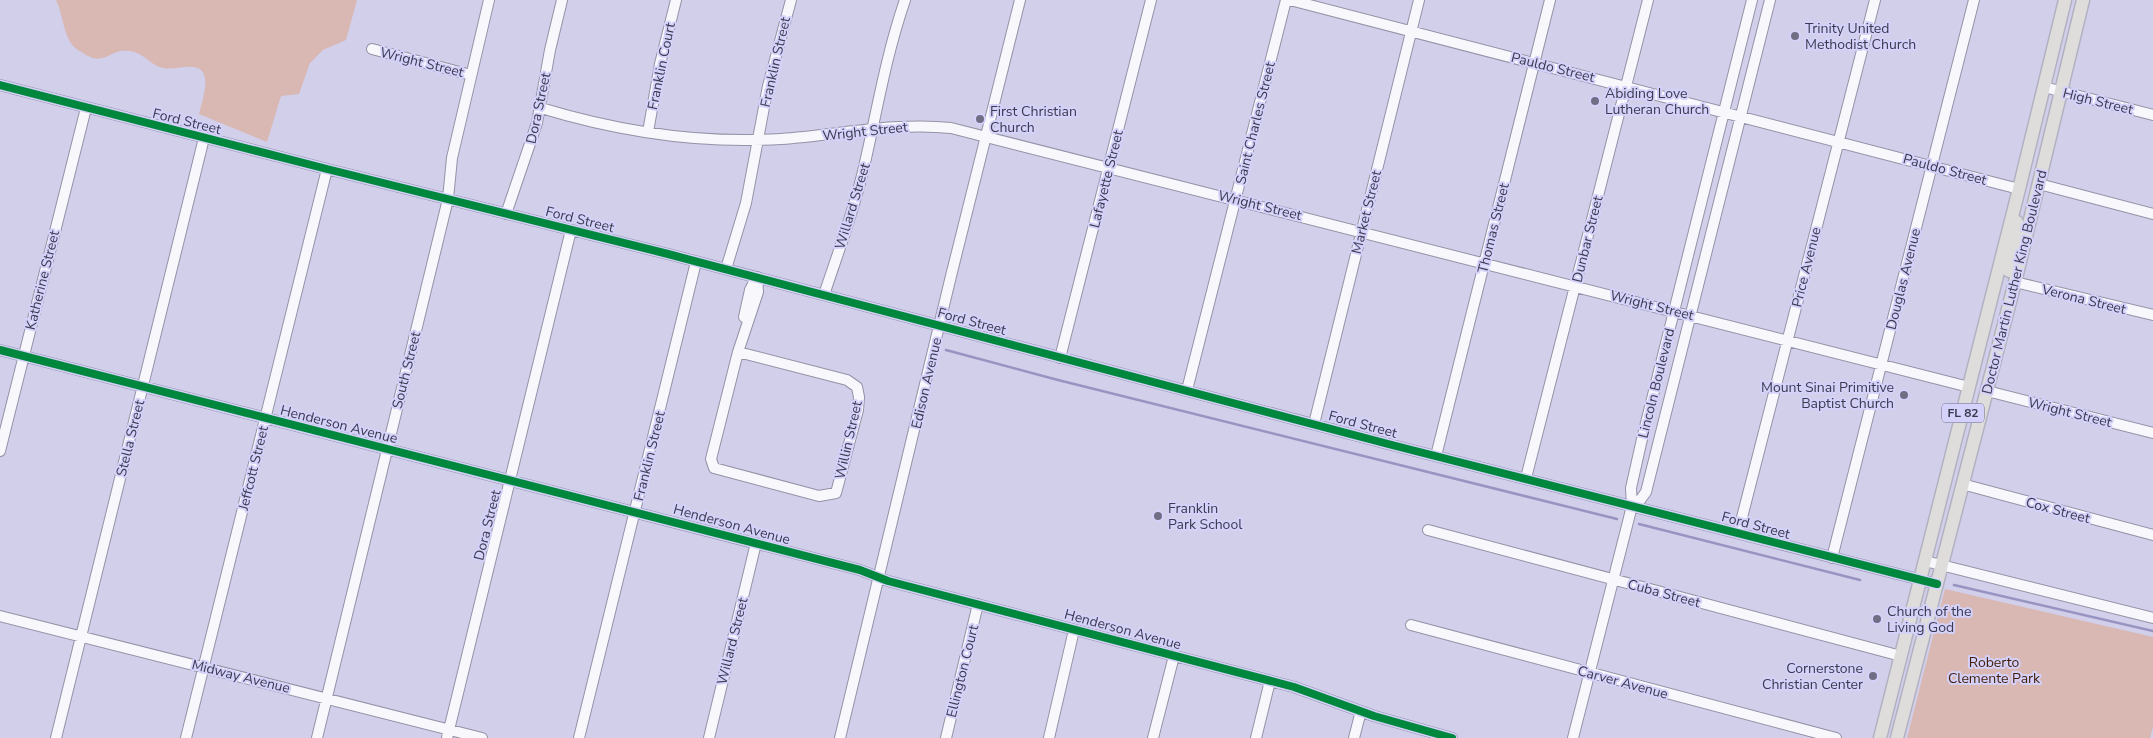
<svg xmlns="http://www.w3.org/2000/svg" width="2153" height="738" font-family="'Nunito Sans',sans-serif">
	<rect width="100%" height="100%" fill="#d1cfea"/>
	<!-- green -->
	<path fill="#d9b8b4" d="M56 0H357L346 40 323 50 310 63 299 94 281 96 267 142 199 114C202 100 214 70 194 67 184 66 173 70 163 68 150 65 143 52 129 51 109 48 105 68 83 53 80 51 76 49 74 47 63 35 63 14 56 0Z
		M1945 589 2153 637V727L2150 738H1907Z"/>
	<g fill="none" stroke-linecap="round" stroke-linejoin="round">
		<!-- stream -->
		<path stroke="#9894c1" stroke-width="2.5" d="M946 350 1058 380 1617 519
			M1639 524 1860 580
			M1954 585 2153 631"/>
		<!-- minor casing -->
		<g stroke="#9492a7" stroke-width="12">
			<path id="minor" d="M1290 0 2019 189
				M372 49 471 75
				M0 85 327 169 668 254 1392 445 1937 584
				M2044 87 2153 115
				M541 108C617 131 701 144 781 139 838 135 895 122 951 128L1969 387
				M648 132 660 64 676 0
				M2039 184 2153 214
				M506 214 537 123 550 50 562 0
				M726 269 746 203 768 86 791 0
				M2015 282 2153 315
				M824 295C838 252 854 211 864 167 877 111 886 55 905 0
				M744 317 750 290 756 278
				M0 350 860 570 888 581 1294 687 1374 716 1452 738
				M738 352 847 380 857 387 859 397 858 410 836 493 819 496 714 468 711 459Z
				M738 352 758 292 757 277
				M1060 358 1151 0
				M1187 390 1286 0
				M1987 391 2153 433
				M1314 424 1419 0
				M0 451 86 108
				M1436 456 1550 0
				M1526 478 1648 0
				M1962 484 2153 535
				M1635 507 1646 492 1770 0
				M1428 530 1901 656
				M1738 533 1875 0
				M1832 558 1974 0
				M1925 561 2153 618
				M0 616 482 738
				M1411 625 1836 738
				M56 738 204 138
				M186 738 327 169
				M317 738 448 199 452 158 489 0
				M447 738 571 230
				M579 738 696 262
				M709 738 756 543
				M840 738 951 276 1020 0
				M946 738 978 604
				M1049 738 1074 630
				M1153 738 1174 656
				M1256 738 1270 681
				M1354 738 1361 711
				M1573 738 1632 506 1631 488 1642 439 1752 0"/>
		</g>
		<!-- major casing -->
		<g stroke="#b2b1c1" stroke-width="15">
			<path id="major" d="M2009 271 2018 229 2017 222
				M1880 738 2019 189 2065 0
				M1897 738 2015 282 2083 0"/>
		</g>
		<!-- minor -->
		<use href="#minor" stroke="#f8f8fc" stroke-width="10"/>
		<!-- major -->
		<use href="#major" stroke="#dedddc" stroke-width="12"/>
		<!-- cycleway casing -->
		<g stroke="#d4d1fa" stroke-width="11">
			<path id="cycleway" d="M0 85 327 169 668 254 1392 445 1937 584
				M0 350 860 570 888 581 1294 687 1374 716 1452 738"/>
		</g>
		<!-- cycleway -->
		<use href="#cycleway" stroke="#00873e" stroke-width="8"/>
	</g>
	<!-- markers -->
	<g fill="#706e85" stroke="#d4d1fa" stroke-width="2">
		<circle cx="1795" cy="36" r="5"/>
		<circle cx="1595" cy="101" r="5"/>
		<circle cx="980" cy="119" r="5"/>
		<circle cx="1904" cy="395" r="5"/>
		<circle cx="1158" cy="516" r="5"/>
		<circle cx="1877" cy="619" r="5"/>
		<circle cx="1873" cy="676" r="5"/>
	</g>
	<g text-anchor="middle" stroke-width="4" stroke-linejoin="round" paint-order="stroke">
		<!-- shield labels -->
		<rect fill="#d4d1fa" stroke="#6a6782" stroke-width="1" x="1942" y="403.5" width="42" height="19" rx="4"/>
		<g font-size="12" font-weight="bold" fill="#3c3a4f">
			<text x="1963" y="417">FL 82</text>
		</g>
		<!-- poi labels -->
		<g font-size="14" fill="#3c3a4f" stroke="#d4d1fa" text-anchor="start">
			<text x="1805" y="33">Trinity United<tspan x="1805" dy="16">Methodist Church</tspan></text>
			<text x="1605" y="98">Abiding Love<tspan x="1605" dy="16">Lutheran Church</tspan></text>
			<text x="990" y="116">First Christian<tspan x="990" dy="16">Church</tspan></text>
			<text x="1894" y="392" text-anchor="end">Mount Sinai Primitive<tspan x="1894" dy="16">Baptist Church</tspan></text>
			<text x="1168" y="513">Franklin<tspan x="1168" dy="16">Park School</tspan></text>
			<text x="1887" y="616">Church of the<tspan x="1887" dy="16">Living God</tspan></text>
			<text x="1863" y="673" text-anchor="end">Cornerstone<tspan x="1863" dy="16">Christian Center</tspan></text>
		</g>
		<!-- street labels -->
		<g font-size="14" fill="#3c3a4f" stroke="#d4d1fa">
			<text transform="translate(422 62) rotate(14)" y="5">Wright Street</text>
			<text transform="translate(775 62) rotate(-77)" y="5">Franklin Street</text>
			<text transform="translate(661 66) rotate(-78)" y="5">Franklin Court</text>
			<text transform="translate(1553 67) rotate(14)" y="5">Pauldo Street</text>
			<text transform="translate(2098 101) rotate(14)" y="5">High Street</text>
			<text transform="translate(538 108) rotate(-78)" y="5">Dora Street</text>
			<text transform="translate(187 121) rotate(14)" y="5">Ford Street</text>
			<text transform="translate(1255 123) rotate(-76)" y="5">Saint Charles Street</text>
			<text transform="translate(865 131) rotate(-6)" y="5">Wright Street</text>
			<text transform="translate(1945 169) rotate(15)" y="5">Pauldo Street</text>
			<text transform="translate(1106 179) rotate(-76)" y="5">Lafayette Street</text>
			<text transform="translate(1260 205) rotate(14)" y="5">Wright Street</text>
			<text transform="translate(852 206) rotate(-73)" y="5">Willard Street</text>
			<text transform="translate(1366 212) rotate(-76)" y="5">Market Street</text>
			<text transform="translate(580 219) rotate(14)" y="5">Ford Street</text>
			<text transform="translate(1493 228) rotate(-76)" y="5">Thomas Street</text>
			<text transform="translate(1587 239) rotate(-76)" y="5">Dunbar Street</text>
			<text transform="translate(1806 267) rotate(-76)" y="5">Price Avenue</text>
			<text transform="translate(1903 279) rotate(-76)" y="5">Douglas Avenue</text>
			<text transform="translate(42 280) rotate(-76)" y="5">Katherine Street</text>
			<text transform="translate(2014 282) rotate(-76)" y="5">Doctor Martin Luther King Boulevard</text>
			<text transform="translate(2084 299) rotate(14)" y="5">Verona Street</text>
			<text transform="translate(1652 305) rotate(14)" y="5">Wright Street</text>
			<text transform="translate(972 321) rotate(15)" y="5">Ford Street</text>
			<text transform="translate(406 370) rotate(-76)" y="5">South Street</text>
			<text transform="translate(926 383) rotate(-77)" y="5">Edison Avenue</text>
			<text transform="translate(1656 383) rotate(-76)" y="5">Lincoln Boulevard</text>
			<text transform="translate(2070 412) rotate(14)" y="5">Wright Street</text>
			<text transform="translate(339 424) rotate(14)" y="5">Henderson Avenue</text>
			<text transform="translate(1363 424) rotate(15)" y="5">Ford Street</text>
			<text transform="translate(130 438) rotate(-76)" y="5">Stella Street</text>
			<text transform="translate(848 440) rotate(-77)" y="5">Willin Street</text>
			<text transform="translate(649 456) rotate(-76)" y="5">Franklin Street</text>
			<text transform="translate(253 468) rotate(-76)" y="5">Jeffcott Street</text>
			<text transform="translate(2058 510) rotate(15)" y="5">Cox Street</text>
			<text transform="translate(732 524) rotate(15)" y="5">Henderson Avenue</text>
			<text transform="translate(487 525) rotate(-76)" y="5">Dora Street</text>
			<text transform="translate(1756 525) rotate(15)" y="5">Ford Street</text>
			<text transform="translate(1664 593) rotate(15)" y="5">Cuba Street</text>
			<text transform="translate(1123 629) rotate(15)" y="5">Henderson Avenue</text>
			<text transform="translate(732 641) rotate(-76)" y="5">Willard Street</text>
			<text transform="translate(962 671) rotate(-76)" y="5">Ellington Court</text>
			<text transform="translate(241 676) rotate(14)" y="5">Midway Avenue</text>
			<text transform="translate(1623 682) rotate(15)" y="5">Carver Avenue</text>
		</g>
		<!-- park labels -->
		<g font-size="14" fill="#431d06" stroke="#d4d1fa">
			<text x="1994" y="667">Roberto<tspan x="1994" dy="16">Clemente Park</tspan></text>
		</g>
	</g>
</svg>
